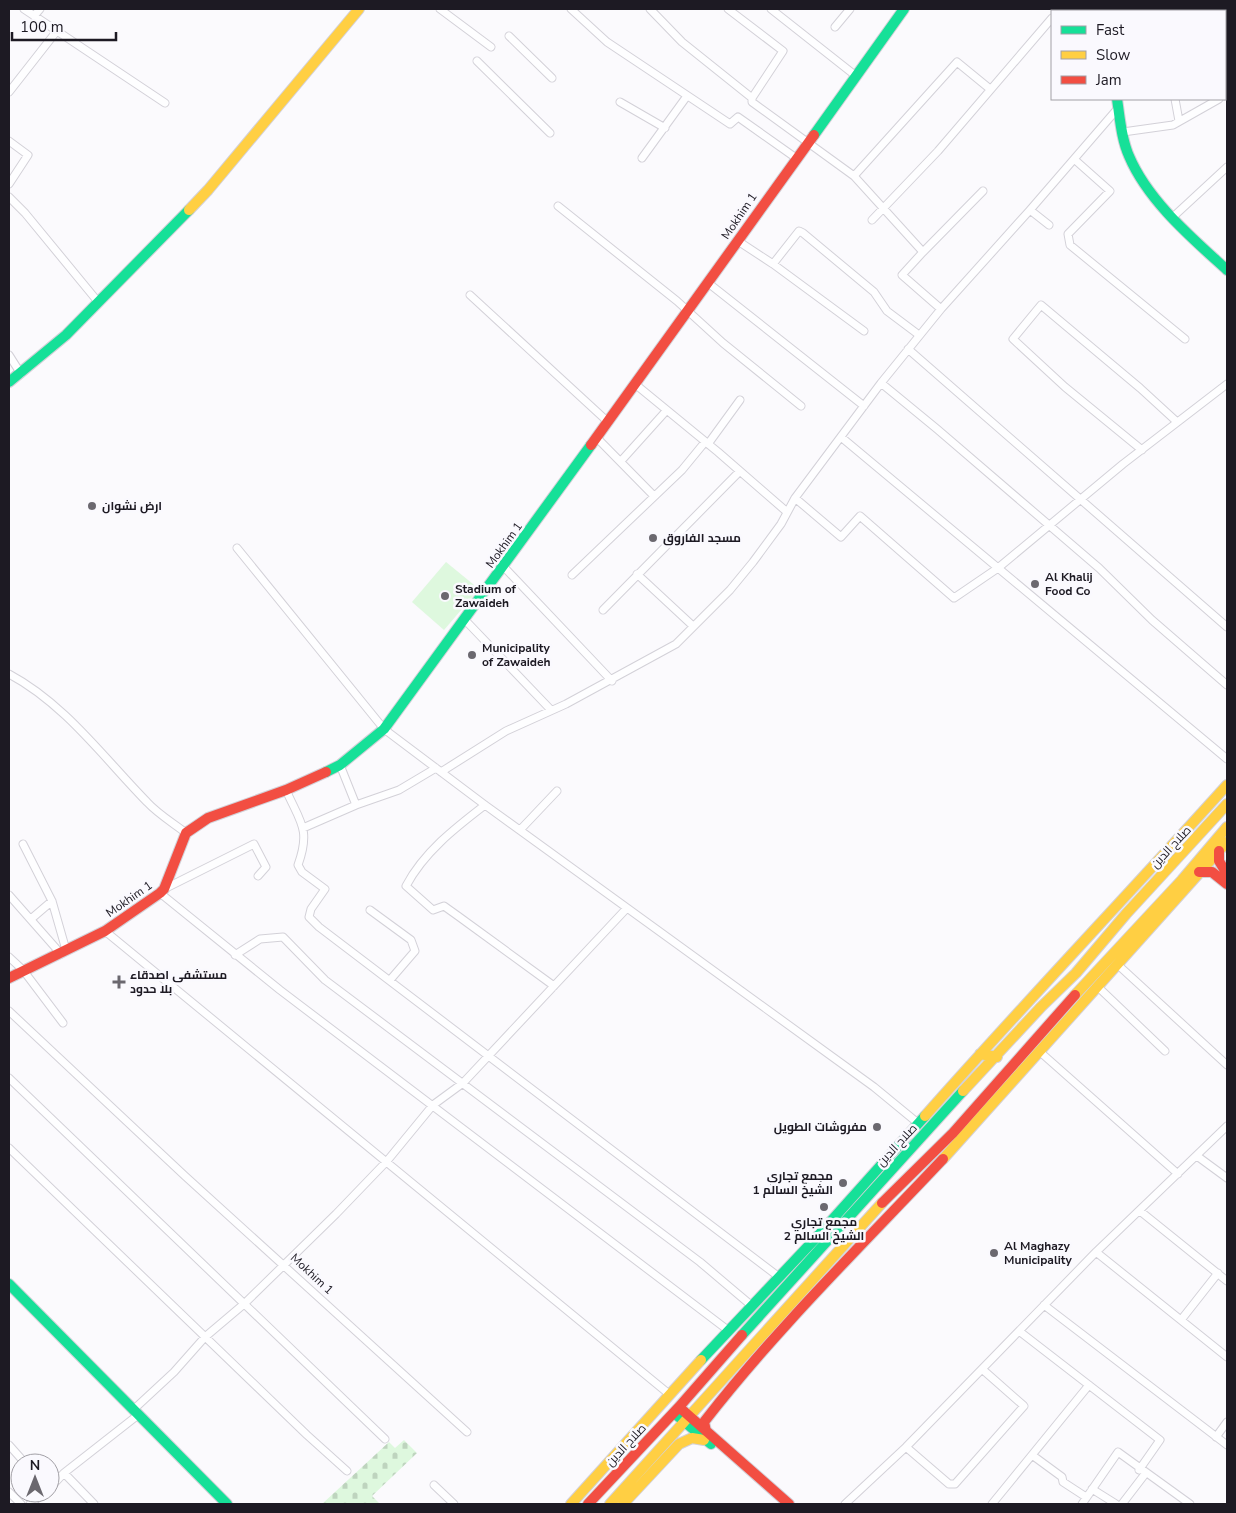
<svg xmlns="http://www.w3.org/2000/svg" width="1236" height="1513" font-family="'Nunito Sans',Cairo,sans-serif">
	<defs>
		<pattern id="cemetery-stones" width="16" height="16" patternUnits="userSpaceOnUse" patternTransform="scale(1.25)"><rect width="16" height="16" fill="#def8de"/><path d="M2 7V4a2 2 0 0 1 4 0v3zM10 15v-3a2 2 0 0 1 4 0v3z" fill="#bed4be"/></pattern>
	</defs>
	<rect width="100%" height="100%" fill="#fbfafd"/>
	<!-- green -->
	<path fill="#def8de" d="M446 562 479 589 444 630 412 602Z"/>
	<!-- cemetery -->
	<path fill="url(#cemetery-stones)" d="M404 1440 417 1453 372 1496 380 1504H322L389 1442 395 1448Z"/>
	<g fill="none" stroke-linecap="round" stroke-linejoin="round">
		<!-- street casing -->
		<g stroke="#d3d1d8" stroke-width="9">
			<path id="street" d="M24 9 165 103
				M440 9 491 47
				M571 9 607 42 730 124 738 117 796 158
				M728 9 783 51 752 98
				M771 9 856 76
				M1167 9 1168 11
				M1208 9V11
				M1059 11 1062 9
				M34 16 40 9
				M835 27 850 9
				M509 36 552 78
				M477 61 550 133
				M1225 61 1227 64
				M9 92 56 32
				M1225 96 1227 95
				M1175 99 1179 121
				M620 102 665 128
				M1123 132 1173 125 1219 99
				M9 141 28 155 9 184
				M642 158 687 96
				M1074 159 1110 191 1068 234 1070 245 1185 339
				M854 176 957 62 990 89
				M9 197 25 213 99 303
				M558 206 677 301 723 343 801 406
				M1174 216 1227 167
				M872 220 938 151 1052 18
				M1049 225 1030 210 1119 107
				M738 241 773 264 864 331
				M923 252 983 191
				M773 264 799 231 803 233 874 292 887 311 919 335
				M707 282 864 406
				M470 295 607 421
				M941 309 1030 210
				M908 349 1227 627
				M9 355 21 374
				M881 383 937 429 1099 568 1152 620 1227 685
				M635 384 718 452 787 512
				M596 437 654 496
				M841 437 1227 759
				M708 444 740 400
				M1142 450 1065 387 1013 339 1041 305 1140 388 1176 421
				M621 461 666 411
				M795 498 841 537 860 516 954 598 998 568 1123 464 1227 384
				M237 548 384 729 485 805 874 1087 919 1124
				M504 567 612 681
				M637 574 693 626
				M572 575 682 470 705 442
				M603 610 739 472
				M466 621 551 710
				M9 674C65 704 103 757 147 802 158 814 173 823 186 833
				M441 772 506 731 566 704 676 644 730 590 753 562 781 524 795 498 881 383 941 309 902 275 923 252 854 176 752 102V98L682 42 650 9
				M286 790C300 822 311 829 298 865L302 872 325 889 311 909 309 917 319 927 779 1277
				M356 805 399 790 436 768
				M485 805C455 828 424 852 406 886L433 910 444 906 458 916 554 986
				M303 828 356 805 340 765
				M520 830 557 791
				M23 844 52 901 66 950
				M164 889 254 844 266 867 258 876
				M160 893 280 990 729 1331
				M9 895 61 954
				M370 910 411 940 415 951 390 980
				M31 919 52 901
				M105 931 669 1394
				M235 955 260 939 283 937 325 980 700 1262 752 1306
				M9 957 23 970 63 1023
				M1117 964 1227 1065
				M1097 986 1165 1051
				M9 1011 185 1176 467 1432
				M1039 1051 1178 1174
				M9 1078 385 1439
				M9 1148 307 1435 347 1471
				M1197 1156 1227 1178
				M1140 1211 1227 1281
				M1096 1252 1227 1357
				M1044 1305 1227 1445
				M1181 1320 1218 1273
				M1019 1331 1160 1440 1139 1470
				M133 1410 174 1372 205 1337 244 1304 336 1214 387 1161 433 1105 463 1083 627 908
				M1216 1437 1227 1422
				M9 1445 25 1463
				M906 1447 949 1484H955L1024 1406 982 1369
				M1032 1455 1062 1477 1063 1482 1086 1497
				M64 1473 94 1504
				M434 1485 454 1504
				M50 1488 64 1473 138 1415
				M1092 1489 1116 1504
				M9 1492 21 1504
				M30 1504 44 1493
				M845 1504 906 1447 1096 1252 1227 1126
				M992 1504 1089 1385
				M1082 1504 1118 1452 1190 1504
				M1122 1504 1145 1474"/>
		</g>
		<!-- fast casing -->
		<g stroke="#d3d1d8" stroke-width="12">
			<path id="fast" d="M1117 99C1120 118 1121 138 1129 156 1148 201 1192 238 1227 270
				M814 135 904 9
				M9 382 66 335 189 210
				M326 772 340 765 384 729 591 445
				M9 1284 227 1504
				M742 1335 963 1091
				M701 1360 815 1239 925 1116
				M674 1413 711 1444"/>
		</g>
		<!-- slow casing -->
		<g stroke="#d3d1d8" stroke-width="12">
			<path id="slow" d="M1102 9V11
				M189 210 208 190 359 9
				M1075 995 1182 880 1227 827
				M980 1054 997 1057
				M963 1091 1041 1007 1076 973 1126 914 1227 804
				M925 1116C1024 1004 1127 896 1227 785
				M943 1159 1227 842
				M571 1504 701 1360
				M610 1504 882 1203
				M623 1504 679 1444 692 1438 704 1440"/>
		</g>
		<!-- jam casing -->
		<g stroke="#d3d1d8" stroke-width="12">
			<path id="jam" d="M591 445 814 135
				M1219 851V861L1227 874
				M1199 872H1212L1227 884
				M9 978 105 931 160 893 164 889 186 833 208 818 286 790 326 772
				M882 1203 953 1133 1075 995
				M679 1407 789 1504
				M706 1431 704 1422C777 1328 862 1245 943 1159
				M588 1504 679 1407 742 1335"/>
		</g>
		<!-- street -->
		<use href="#street" stroke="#fefeff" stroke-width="7"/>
		<!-- fast -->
		<use href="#fast" stroke="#16e098" stroke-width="10"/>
		<!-- slow -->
		<use href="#slow" stroke="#ffcf43" stroke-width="10"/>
		<!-- jam -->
		<use href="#jam" stroke="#f24e42" stroke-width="10"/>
	</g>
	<!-- markers -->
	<g fill="#6b686f" stroke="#faf9fe" stroke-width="2">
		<circle cx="92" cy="506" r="5"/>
		<circle cx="653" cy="538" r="5"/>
		<circle cx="1035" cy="584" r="5"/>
		<circle cx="445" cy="596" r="5"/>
		<circle cx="472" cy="655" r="5"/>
		<path d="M116.5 974.5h5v5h5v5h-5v5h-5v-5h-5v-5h5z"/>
		<circle cx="877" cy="1127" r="5"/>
		<circle cx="843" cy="1183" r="5"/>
		<circle cx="824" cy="1207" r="5"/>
		<circle cx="994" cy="1253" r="5"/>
	</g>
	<g text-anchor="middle" stroke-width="5" stroke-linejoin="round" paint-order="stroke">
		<!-- street labels -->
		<g font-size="12" fill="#1d1a23" stroke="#faf9fe">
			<text transform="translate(739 216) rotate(-56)" y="4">Mokhim 1</text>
			<text transform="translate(504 545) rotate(-54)" y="4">Mokhim 1</text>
			<text transform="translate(1171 847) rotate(-47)" y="4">صلاح الدين</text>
			<text transform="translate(129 899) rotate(-35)" y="4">Mokhim 1</text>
			<text transform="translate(897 1145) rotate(-47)" y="4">صلاح الدين</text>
			<text transform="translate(312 1274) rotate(43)" y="4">Mokhim 1</text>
			<text transform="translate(626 1445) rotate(-47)" y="4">صلاح الدين</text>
		</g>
		<!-- poi labels -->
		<g font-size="12" font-weight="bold" fill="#1d1a23" stroke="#faf9fe" text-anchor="start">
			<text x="102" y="510">ارض نشوان</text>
			<text x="663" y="542">مسجد الفاروق</text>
			<text x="1045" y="581">Al Khalij<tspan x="1045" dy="14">Food Co</tspan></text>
			<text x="455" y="593">Stadium of<tspan x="455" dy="14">Zawaideh</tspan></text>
			<text x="482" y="652">Municipality<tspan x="482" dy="14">of Zawaideh</tspan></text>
			<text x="130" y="979">مستشفى اصدقاء<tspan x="130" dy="14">بلا حدود</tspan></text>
			<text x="867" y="1131" text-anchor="end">مفروشات الطويل</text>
			<text x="833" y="1180" text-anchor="end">مجمع تجاري<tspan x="833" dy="14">الشيخ السالم 1</tspan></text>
			<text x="824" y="1226" text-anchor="middle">مجمع تجاري<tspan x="824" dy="14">الشيخ السالم 2</tspan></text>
			<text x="1004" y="1250">Al Maghazy<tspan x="1004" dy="14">Municipality</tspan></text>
		</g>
	</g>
	<!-- border -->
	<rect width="1236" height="1513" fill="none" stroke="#1d1a23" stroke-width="20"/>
	<!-- legend -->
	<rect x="1051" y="10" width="175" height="90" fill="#faf9fe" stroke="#a2a0a6"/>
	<rect x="1061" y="26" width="25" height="8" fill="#16e098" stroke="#a2a0a6"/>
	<text x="1096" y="35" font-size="15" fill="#1d1a23">Fast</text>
	<rect x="1061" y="51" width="25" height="8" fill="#ffcf43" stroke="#a2a0a6"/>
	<text x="1096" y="60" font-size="15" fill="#1d1a23">Slow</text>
	<rect x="1061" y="76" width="25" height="8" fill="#f24e42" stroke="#a2a0a6"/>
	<text x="1096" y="85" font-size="15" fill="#1d1a23">Jam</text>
	<!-- north arrow -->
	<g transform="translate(35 1478)"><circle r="24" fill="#faf9fe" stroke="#a2a0a6"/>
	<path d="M0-4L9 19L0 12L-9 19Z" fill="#6b686f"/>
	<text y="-8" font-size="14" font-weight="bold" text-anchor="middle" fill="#1d1a23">N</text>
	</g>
	<!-- scale -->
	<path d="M12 32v8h104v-8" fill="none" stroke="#1d1a23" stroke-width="2.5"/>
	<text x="20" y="32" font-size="15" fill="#1d1a23" stroke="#faf9fe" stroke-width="4" paint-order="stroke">100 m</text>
</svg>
